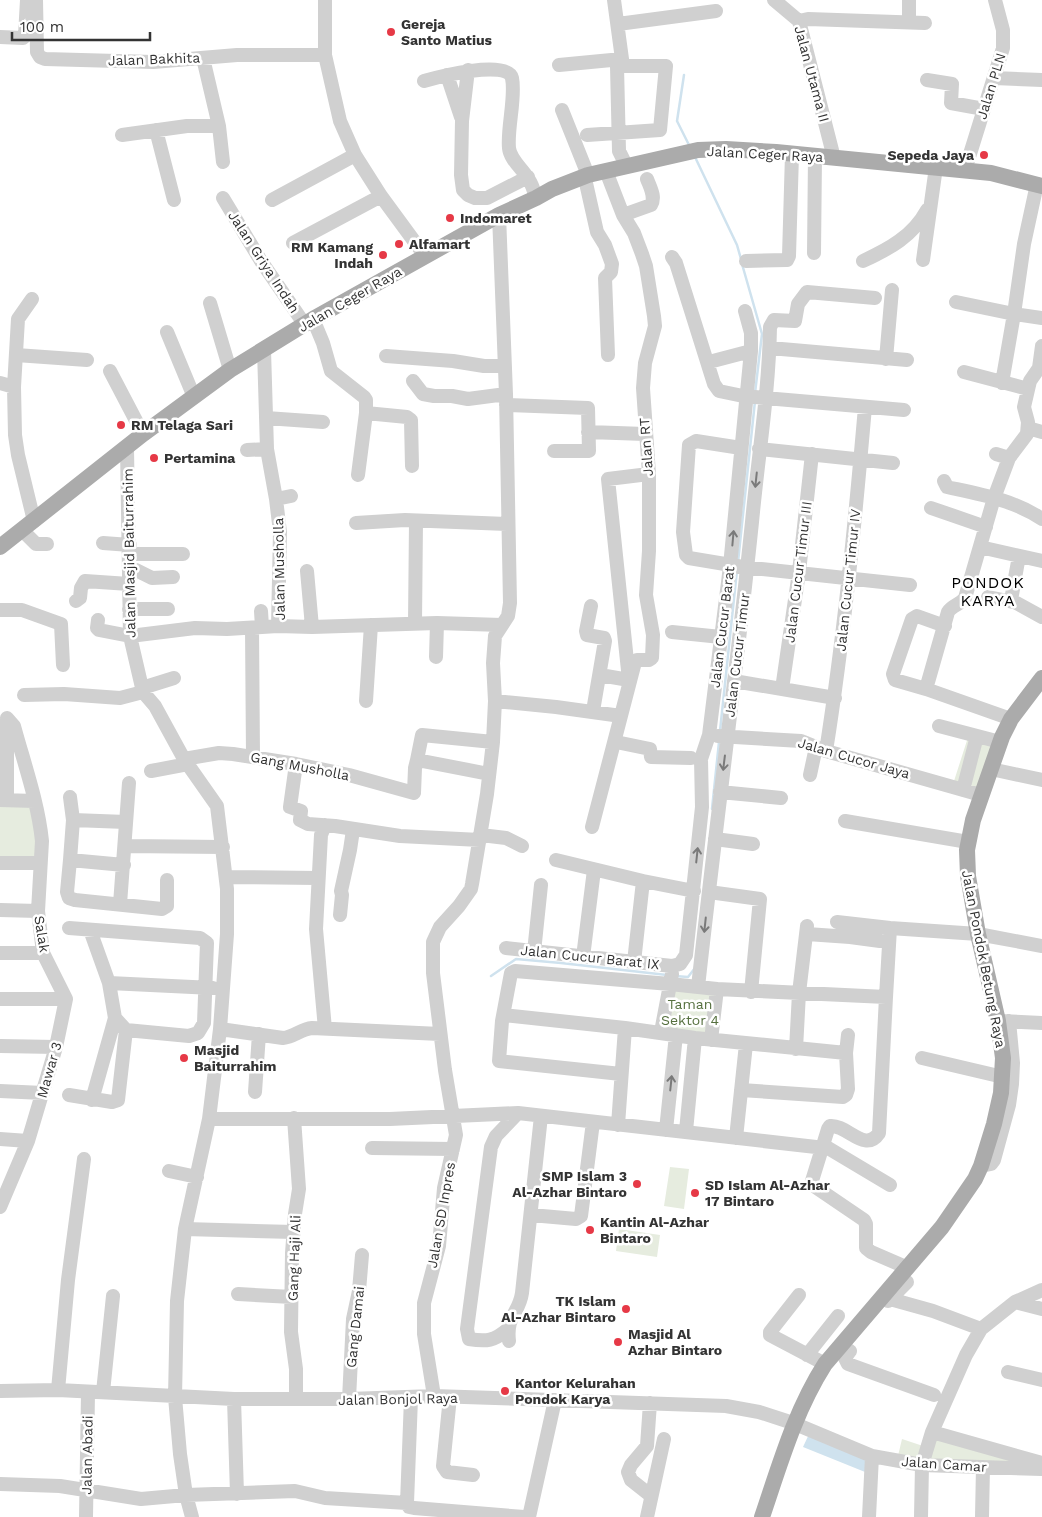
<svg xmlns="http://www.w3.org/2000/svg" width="1042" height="1517" viewBox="0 0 1042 1517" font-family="'Work Sans',sans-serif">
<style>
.green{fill:#e6ecdf}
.water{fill:#cfe2ee}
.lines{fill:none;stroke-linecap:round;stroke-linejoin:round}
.stream{stroke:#cfe2ee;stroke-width:2.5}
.minor{stroke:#d0d0d0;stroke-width:14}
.major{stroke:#ababab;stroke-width:16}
.oneway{stroke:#7a7a7a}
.poi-dot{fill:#e63946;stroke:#fff;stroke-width:2}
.labels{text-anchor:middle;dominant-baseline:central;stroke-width:5;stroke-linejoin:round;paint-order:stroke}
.poi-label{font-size:14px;font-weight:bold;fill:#333;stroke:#fff;text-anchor:start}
.street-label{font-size:14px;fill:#333;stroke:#fff}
.park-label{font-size:14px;fill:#56703f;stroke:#fff}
.quarter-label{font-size:16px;letter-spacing:1px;fill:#000;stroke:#fff}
</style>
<rect width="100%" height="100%" fill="#fff"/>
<path class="green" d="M971,728l27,7 -18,53 -26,-7z
M0,799l35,2 5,62h-40z
M670,983l46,6 -6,51 -47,-5z
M670,1167l19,2 -5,40 -20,-3z
M619,1229l41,6 -3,22 -41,-6z
M934,1434l108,30 -119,1z
M902,1439l24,8 -4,18 -25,-5z"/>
<path class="water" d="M810,1432l61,25 -1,17 -67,-27z"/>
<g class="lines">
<path class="stream" d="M684,75l-7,46 12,24
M695,157l42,88 4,14
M742,264l20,70 -7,59
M738,562l17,-161
M720,731l17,-161
M712,809l7,-67
M491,976l25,-17 45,4 106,12
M675,976l13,1 7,-9"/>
<path class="minor" d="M36,0l1,52 3,5 5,2 108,3 84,-7h88
M325,0v55l15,66 15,34 26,41 44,60
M774,0l25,21 35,137
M799,21l9,-2 117,4
M909,22v-22
M618,24l98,-13
M0,37l23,1 2,-2 2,-36
M203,58l16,68 4,36
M559,65l63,-6 -8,-59
M468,70l-6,51 -1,54 2,15 5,5 7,3h12l41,-21
M447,75l14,42
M994,78l48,2
M927,80l25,4 -1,19 33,6
M424,81c14,-4 83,-22 88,-3 4,19 -5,50 -3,70 1,12 15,22 20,32 4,6 5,12 7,18
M562,110l26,65
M156,130l18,70
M122,135l65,-9h32
M587,135l73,-5 6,-64h-49l2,85 7,14
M965,170l38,-122v-18l-8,-30
M583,178l3,5 11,49 8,13 7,19 -1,8 -6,6 3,77
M1037,184l-13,60 -10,70 28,4
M223,198l38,63 44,64
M272,200l83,-45
M623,215l28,-10c5,-8 -1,-18 -4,-26
M293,243l88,-47
M814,253l1,-97
M672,257l4,6 38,121 5,7 24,5 161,14
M923,260l13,-93
M746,261l41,-1 2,-4 3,-102
M863,261c26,-12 50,-25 64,-51
M32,299l-14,20 -4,68 1,48 3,20 16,66
M956,302l58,12 -12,69
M210,303l20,67
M313,319l10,24 8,28 33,26 2,3v13l41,4 4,3 1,46
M167,332l27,65
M770,348l137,12
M264,350l3,99 9,50 4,33 -2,94
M16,355l71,5
M386,356l67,5 31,5h20
M886,359l6,-69
M709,362l42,-11
M110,371l33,63
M964,372l64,17
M413,381l10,13 11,2h18l16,3 38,-5
M0,383l14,4
M506,405l82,3 1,43h-35
M266,418l57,4
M1028,428l14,4
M588,432l57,2
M127,448l3,188 13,56 12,14 29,53 33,47 10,83v45l-7,95 -11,90 -24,110 -8,72 -2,96 5,57 6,41 6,22
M741,448l-45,-7 -7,4 -6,87 3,23 3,3 54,9 167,18
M759,449l134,14
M247,450l20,-1
M996,454l13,4
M358,475l8,-62
M944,481l3,6c32,7 67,13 95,32
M276,499l15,-3
M931,508l55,19
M356,523l49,-3 102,4
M22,530l14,14h11
M103,543l27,2
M980,547l62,14
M129,554h54
M1019,556l-8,44 31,17
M129,570h7l16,8 21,-1
M307,571l5,56
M988,597l25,5
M76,601l4,-3 1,-10 4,-7 44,3
M591,606l-5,25 1,4 17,3 1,3 -12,70
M129,609h39
M0,610h22l39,14 2,41
M261,611l1,16
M98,620l-1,8 2,2 31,6 65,-8 32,1 51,-3 34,1 125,-4 65,2
M415,623l1,-102
M252,628l1,129
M672,632l49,5
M436,657l1,-34
M600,675l29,5 -21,-201 41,-5
M734,681l101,17
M142,688l32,-10
M782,689l17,-117 13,-118
M926,689l-31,-9 -2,-6 19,-55 5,-3 28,10
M24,695l40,-1 56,4 23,-6
M366,701l5,-76
M495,701l61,6 65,9
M7,718l7,8c10,37 24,76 28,115l-4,70 5,42 23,46
M7,719v81
M1011,719l-85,-30 22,-77c4,-7 12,-7 17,-14l29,-100 15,-40 18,-24 1,-12 -4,-15 6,-26 9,-13 3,-22
M939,726l61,16
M718,736l83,5 25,10 155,44
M616,742l34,7 1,8 40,1
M826,751c18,-114 29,-229 39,-344
M184,759l35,-6 14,1 63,10 53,11 65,18 1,-25 2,-8 72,14
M417,760l5,-25 71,7
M296,764l-6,43 11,4 -1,9 8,4 27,2 65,10 80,4
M991,769l51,11
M151,771l37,-7
M810,775l6,-28
M963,790l14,-54
M720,792l61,6
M70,797l3,23
M0,800l35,1
M845,821l123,21
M325,825l-4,10 -5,94 9,100
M592,827l43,-165 2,-2h12l3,-2 1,-23 -7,-40 3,-44v-77l-6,-86 2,-25 10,-37 -1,-10 -8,-50 -4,-12 -8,-21 -11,-18 -17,-44
M481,835l25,3 16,8
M715,839l38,5
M125,846l98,1
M70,860l3,-40 53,2
M556,860l87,21 51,10
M0,863h40
M124,865l-54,-5 -3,32 2,6 6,2 87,9 5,-3v-26
M226,877l91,1
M709,892l51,7 -9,93
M120,904l9,-121
M0,910l38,1
M340,915l2,-20 -1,-4 9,-41 3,-20
M837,922l53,6 88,6 64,12
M69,928l131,10 7,5 -3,80 -6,10 -9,3 -63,-6 -11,-12
M90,930l19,53 6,35 -23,82
M807,934l43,3 30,4
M506,948l166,18 8,-2 6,-9 16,-148 -1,-48 8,-24 21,-169 21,-215v-18l-6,-22
M534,952l7,-67
M0,953h43
M583,957l11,-87
M634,962l9,-81
M109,983l104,5
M698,987c17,-155 38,-310 54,-465 6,-65 17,-130 18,-195l4,-7 21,1 3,-17 9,-12 68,6
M886,997l-7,136c-14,21 -32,-9 -49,-7l-2,3 -17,55 53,36 2,4v24l5,4 37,16
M0,999h66
M504,1015l121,13 70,10 151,15
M1000,1021l42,2
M220,1029l63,9c11,-1 18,-9 29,-10l128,6
M661,1032l11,-58
M711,1040l6,-51
M0,1046l56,1
M796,1049l3,-56 8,-67
M922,1058l81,19
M621,1074l-122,-13 3,-40 9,-48 4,-2 155,13 47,5 169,8 4,-69
M741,1090l102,7 3,-2 2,-6 -2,-36 2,-18
M0,1091l43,2
M255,1092l4,-58
M69,1095l43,7 6,-2 8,-70
M294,1118l5,71 -4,25 -3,39 -1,79 5,37v30
M209,1119h181l128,-6 298,34
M618,1125l7,-97
M666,1130l10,-95
M686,1131l9,-93
M736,1138l10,-94
M0,1139l28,2
M823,1145l67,40
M372,1148l81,1
M981,1166l10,-2 3,-4 15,-55 3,-21 1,-21 -4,-42
M169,1171l28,6
M0,1207l28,-66 28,-94 10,-48
M531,1215l45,4 5,-3 12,-94
M185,1229l109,3
M238,1294l54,3
M799,1295l-29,37v3l55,29
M890,1299l43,12 48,18
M888,1301l19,-19
M1015,1302l27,7
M508,1329c-14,12 -21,13 -39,10l-2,-10 24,-182 5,-11 22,-23
M509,1341c-3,-26 10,-27 13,-48l19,-177
M840,1346l10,5 -5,7 3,6 86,31
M807,1355l31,-39
M1008,1372l34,8
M58,1390l10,-110 16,-121
M0,1391l58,-1 176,9h115l85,-3 292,10 33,6 34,11 79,33 50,9 120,4
M103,1392l10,-96
M434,1396l-10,-62v-31l15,-57 5,-58 12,-53 -11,-65 -12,-97v-31l7,-15 19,-21 12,-17 1,-5 15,-90 6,-52 2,-41 -2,-38 2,-27 13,-20 2,-13 -4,-209 -7,-179
M450,1397l-7,69 4,6 26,3
M234,1399l3,95
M349,1399l4,-80 6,-28 3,-36
M650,1403l-3,43 -16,19 -3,7 3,8 19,15
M932,1432l110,31
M0,1484l60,2 81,13 45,-4 109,-4 30,7 82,5 2,4 5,1 110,9
M407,1503l4,-105
M86,1517l2,-124
M529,1517l26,-117
M647,1517l17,-78
M869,1517l3,-61
M921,1517l1,-52 10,-33 34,-77 15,-26 34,-27 27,-12
M982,1517l1,-50"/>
<path class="major" d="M0,547l143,-113 87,-64 83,-51 186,-104 37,-17 16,-9 36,-14 110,-25 28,-1 50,3 215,21 51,13
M762,1517c18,-53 33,-106 63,-153l117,-137 33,-48 6,-13 13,-42 7,-31 2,-35 -5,-37 -20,-87 -10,-58 -1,-26 6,-30 29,-83 9,-18 31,-41"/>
</g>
<defs><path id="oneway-shaft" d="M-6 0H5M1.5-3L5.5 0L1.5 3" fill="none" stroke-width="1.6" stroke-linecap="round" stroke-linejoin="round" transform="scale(1.25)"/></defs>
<g class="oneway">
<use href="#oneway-shaft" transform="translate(756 480) rotate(96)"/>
<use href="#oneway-shaft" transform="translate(733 538) rotate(-85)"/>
<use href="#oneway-shaft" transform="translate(724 763) rotate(97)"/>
<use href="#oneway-shaft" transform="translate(697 855) rotate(-84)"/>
<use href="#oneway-shaft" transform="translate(705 925) rotate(96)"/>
<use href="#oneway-shaft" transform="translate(671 1083) rotate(-84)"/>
</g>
<g class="poi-dot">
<circle cx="391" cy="32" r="5"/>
<circle cx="984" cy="155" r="5"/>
<circle cx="450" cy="218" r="5"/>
<circle cx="399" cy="244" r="5"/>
<circle cx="383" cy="255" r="5"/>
<circle cx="121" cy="425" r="5"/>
<circle cx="154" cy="458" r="5"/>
<circle cx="184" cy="1058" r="5"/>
<circle cx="637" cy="1184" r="5"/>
<circle cx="695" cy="1193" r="5"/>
<circle cx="590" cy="1230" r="5"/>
<circle cx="626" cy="1309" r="5"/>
<circle cx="618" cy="1342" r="5"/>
<circle cx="505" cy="1391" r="5"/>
</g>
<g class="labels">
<g class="poi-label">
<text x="401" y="24">Gereja<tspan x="401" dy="16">Santo Matius</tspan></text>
<text x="974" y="155" text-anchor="end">Sepeda Jaya</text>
<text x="460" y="218">Indomaret</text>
<text x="409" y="244">Alfamart</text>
<text x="373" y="247" text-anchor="end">RM Kamang<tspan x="373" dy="16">Indah</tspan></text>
<text x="131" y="425">RM Telaga Sari</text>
<text x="164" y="458">Pertamina</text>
<text x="194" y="1050">Masjid<tspan x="194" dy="16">Baiturrahim</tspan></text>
<text x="627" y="1176" text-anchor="end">SMP Islam 3<tspan x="627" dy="16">Al-Azhar Bintaro</tspan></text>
<text x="705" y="1185">SD Islam Al-Azhar<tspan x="705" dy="16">17 Bintaro</tspan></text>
<text x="600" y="1222">Kantin Al-Azhar<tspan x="600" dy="16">Bintaro</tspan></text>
<text x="616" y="1301" text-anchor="end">TK Islam<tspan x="616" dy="16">Al-Azhar Bintaro</tspan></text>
<text x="628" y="1334">Masjid Al<tspan x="628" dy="16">Azhar Bintaro</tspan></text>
<text x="515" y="1383">Kantor Kelurahan<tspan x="515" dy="16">Pondok Karya</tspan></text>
</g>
<g class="street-label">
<text transform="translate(154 59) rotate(-2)">Jalan Bakhita</text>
<text transform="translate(812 74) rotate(75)">Jalan Utama II</text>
<text transform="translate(991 86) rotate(-73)">Jalan PLN</text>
<text transform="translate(765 154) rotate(3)">Jalan Ceger Raya</text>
<text transform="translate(264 262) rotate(57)">Jalan Griya Indah</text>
<text transform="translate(350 299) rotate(-30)">Jalan Ceger Raya</text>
<text transform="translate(646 447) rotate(-94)">Jalan RT</text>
<text transform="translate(129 553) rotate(-91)">Jalan Masjid Baiturrahim</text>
<text transform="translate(279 569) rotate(-91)">Jalan Musholla</text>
<text transform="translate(798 572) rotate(-83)">Jalan Cucur Timur III</text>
<text transform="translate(848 580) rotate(-84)">Jalan Cucur Timur IV</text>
<text transform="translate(722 627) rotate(-83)">Jalan Cucur Barat</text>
<text transform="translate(737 655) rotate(-83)">Jalan Cucur Timur</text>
<text transform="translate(854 758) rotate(16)">Jalan Cucor Jaya</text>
<text transform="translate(300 766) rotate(11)">Gang Musholla</text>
<text transform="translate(42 934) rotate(81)">Salak</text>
<text transform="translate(590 957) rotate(6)">Jalan Cucur Barat IX</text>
<text transform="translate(984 959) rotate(79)">Jalan Pondok Betung Raya</text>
<text transform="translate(49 1070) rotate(-74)">Mawar 3</text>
<text transform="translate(441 1215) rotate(-80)">Jalan SD Inpres</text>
<text transform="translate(294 1258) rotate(-88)">Gang Haji Ali</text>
<text transform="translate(355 1327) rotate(-84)">Gang Damai</text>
<text transform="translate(398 1399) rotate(-1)">Jalan Bonjol Raya</text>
<text transform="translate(87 1455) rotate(-89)">Jalan Abadi</text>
<text transform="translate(944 1464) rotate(4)">Jalan Camar</text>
</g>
<g class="park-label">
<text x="690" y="1004">Taman<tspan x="690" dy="16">Sektor 4</tspan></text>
</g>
<g class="quarter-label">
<text x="988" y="582">PONDOK<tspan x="988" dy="18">KARYA</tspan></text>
</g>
</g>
<path d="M12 32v8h138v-8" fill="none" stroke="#333333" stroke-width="2.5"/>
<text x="20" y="32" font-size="15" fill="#333333" stroke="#ffffff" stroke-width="4" paint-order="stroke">100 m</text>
</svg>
